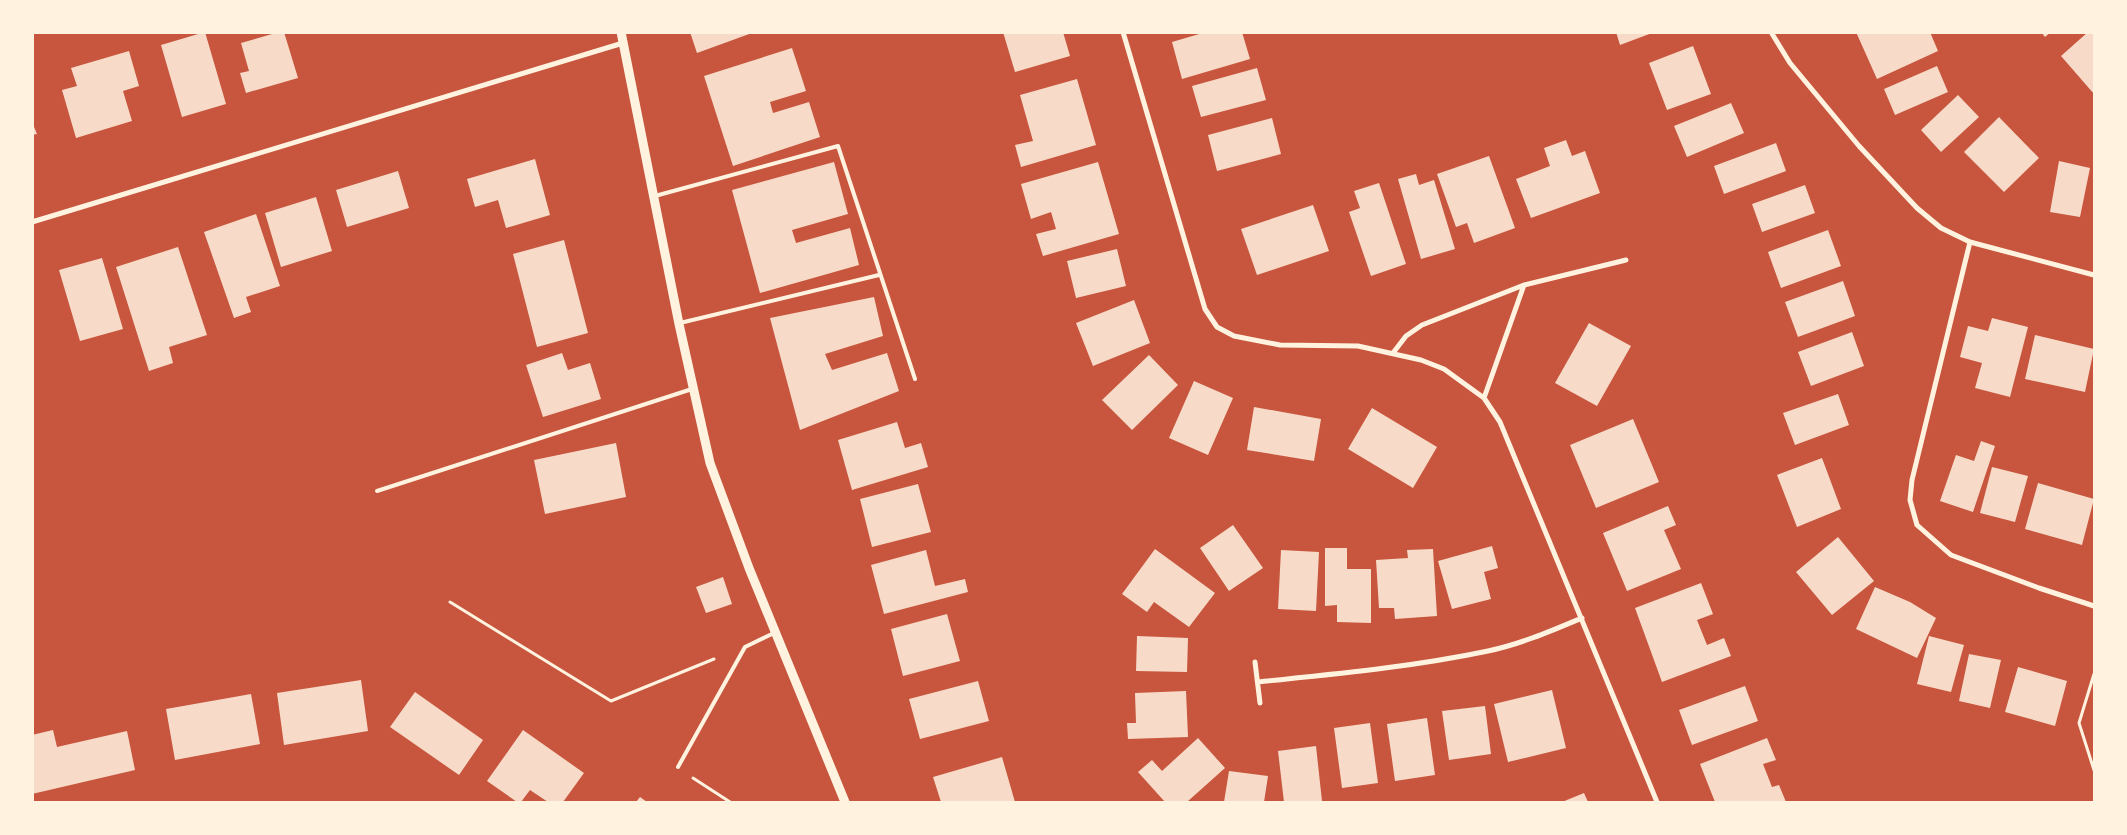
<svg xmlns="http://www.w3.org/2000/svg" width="2127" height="835" viewBox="0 0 2127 835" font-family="Roboto,sans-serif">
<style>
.building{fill:#f7dbc8}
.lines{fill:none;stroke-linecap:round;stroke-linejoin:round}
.path{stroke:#fff3e0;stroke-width:3}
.service{stroke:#fff3e0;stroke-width:4}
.minor{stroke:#fff3e0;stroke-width:5}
.tertiary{stroke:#fff3e0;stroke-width:9}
</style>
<rect width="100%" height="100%" fill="#c8553d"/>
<path class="building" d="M205,32l21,72 -44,13 -21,-72z
M279,32h5l14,46 -52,15 -6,-20 9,-2 -8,-28z
M690,32h62v1l-55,20z
M1003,32h60l7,24 -55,16z
M1206,32h36l8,27 -68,20 -10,-37z
M1616,32h36v1l-32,12z
M1856,32h74l8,19 -61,28z
M2041,32h10l-6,5z
M2088,32h6v62l-33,-38z
M1693,46l18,48 -44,16 -18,-47z
M792,48l14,43 -36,11 3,11 36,-11 11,35 -87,29 -29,-90z
M129,51l10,35 -16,5 9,30 -56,17 -14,-48 15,-4 -6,-18z
M1937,66l11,26 -53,23 -11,-26z
M1257,68l9,32 -65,17 -9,-31z
M1077,79l19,66 -75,22 -6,-22 18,-4 -13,-46z
M1958,95l21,22 -38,35 -20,-22z
M1731,103l13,30 -57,24 -13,-31z
M1999,117l40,41 -35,34 -40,-40z
M1272,118l9,36 -64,17 -9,-36z
M32,122l5,12 -5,1z
M1566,140l6,16 13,-5 15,42 -69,25 -15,-39 34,-13 -6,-18z
M1776,143l10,28 -62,23 -10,-28z
M1489,156l26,72 -41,15 -7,-20 -11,4 -19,-53z
M535,159l15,56 -44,13 -8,-28 -23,7 -8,-28z
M2059,161l31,7 -10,49 -30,-5z
M834,162l14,52 -56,16 4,13 54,-15 9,37 -99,28 -28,-103z
M1098,162l21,72 -76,22 -7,-22 20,-5 -5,-17 -20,7 -10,-35z
M398,171l11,37 -62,19 -11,-37z
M1416,174l3,11 15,-5 21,69 -34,10 -23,-80z
M1379,183l27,81 -35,12 -22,-64 11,-4 -6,-17z
M1805,185l10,28 -53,19 -10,-28z
M316,197l16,54 -51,16 -16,-54z
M1313,205l16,46 -72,24 -16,-46z
M256,214l24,72 -34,11 5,15 -17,6 -30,-86z
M1828,230l13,36 -60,22 -13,-36z
M564,240l24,93 -51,14 -24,-93z
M178,247l29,88 -38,12 4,16 -24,8 -33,-104z
M1117,249l9,37 -50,12 -9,-37z
M102,258l21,71 -43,12 -21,-71z
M1843,281l12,35 -57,21 -13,-35z
M874,297l9,39 -58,18 7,16 55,-17 12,38 -99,39 -30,-112z
M1134,300l16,43 -57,23 -17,-43z
M1992,318l36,9 -18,70 -35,-9 7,-25 -22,-6 8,-31 20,5z
M1589,323l42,23 -34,60 -42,-23z
M1852,332l12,34 -53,20 -13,-34z
M2035,335l59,14 -9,43 -60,-13z
M562,353l6,17 22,-7 11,36 -58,18 -17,-52z
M1149,355l29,30 -46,45 -30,-30z
M1194,381l39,17 -25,57 -39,-17z
M1838,394l11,31 -54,20 -12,-32z
M1254,407l67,12 -7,42 -67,-11z
M1372,408l65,39 -24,41 -65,-39z
M1633,419l26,63 -63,26 -26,-63z
M897,422l8,26 16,-5 7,24 -76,23 -14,-50z
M1981,441l14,5 -22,66 -33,-11 16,-46 18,6z
M616,443l10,54 -81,17 -11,-54z
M1822,458l19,51 -44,18 -20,-52z
M1992,467l36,9 -13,46 -35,-9z
M2038,483l56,16 -12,46 -57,-16z
M918,484l13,48 -59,15 -12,-48z
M1668,506l8,19 -12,5 17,39 -54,22 -24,-58z
M1233,525l30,43 -34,23 -29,-43z
M1838,537l36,44 -42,34 -36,-43z
M1492,546l6,22 -14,4 7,27 -39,10 -14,-48z
M1325,548h22v21h24v54l-34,-1v-17l-12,1z
M1155,549l60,44 -26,34 -35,-25 -7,10 -25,-18z
M1433,549l4,67 -42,3 -1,-11h-15l-3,-48 32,-2 -1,-8z
M926,550l9,36 30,-7 3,13 -84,22 -13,-49z
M1281,550l38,2 -3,59 -38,-2z
M723,577l9,27 -26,9 -10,-26z
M1701,583l12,31 -16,6 10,25 17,-7 7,18 -69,26 -27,-74z
M1875,587l35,15 26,16 -19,40 -61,-29z
M947,614l13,47 -57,15 -12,-47z
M1137,636l51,2 -1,34 -51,-1z
M1929,636l35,9 -13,47 -34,-8z
M1969,654l32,6 -11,48 -31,-7z
M2018,667l49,14 -12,45 -50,-14z
M361,680l7,51 -84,14 -7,-52z
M978,681l11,40 -69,18 -11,-40z
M1745,686l13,35 -66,24 -13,-35z
M1552,690l14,58 -58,14 -14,-58z
M1186,691l2,46 -60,2 -1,-16h9l-1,-30z
M415,692l68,48 -24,35 -69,-48z
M251,694l9,50 -85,16 -9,-51z
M1485,706l6,48 -42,6 -7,-49z
M1427,718l8,57 -40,6 -8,-57z
M1370,723l8,60 -36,5 -8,-60z
M53,730l4,17 70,-16 8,39 -103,24v-59z
M523,730l61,43 -21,29h-15l-18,-12 -9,12h-4l-30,-21z
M1198,738l27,30 -38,34h-22l-27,-30 14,-12 10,11z
M1767,738l9,22 -13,4 9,23 7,-2 7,17h-71l-15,-38z
M1316,746l6,55 -38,1 -6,-51z
M1002,757l13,45h-74l-8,-25z
M1229,771l39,5 -4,26h-40z
M1584,793l4,9h-26z
M640,797l7,5h-11z"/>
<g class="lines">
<path class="path" d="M450,602l161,99 103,-42
M2094,674l-15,49 15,47
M693,778l37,24"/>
<path class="service" d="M655,196l183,-50 77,233
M680,323l199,-48
M377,491l315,-102
M678,767l67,-120 29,-14"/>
<path class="minor" d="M1123,32l82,277 12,18 17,9 46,9 78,1 63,14 23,9 40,29 16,24 157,380
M1771,32l19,31 69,83 58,62 24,20 29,14 124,33
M32,222l591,-179
M1970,242l-58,238 -2,20 7,25 34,30 88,33 55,18
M1393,353l13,-17 16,-11 102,-40 102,-25
M1484,398l40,-113
M1255,662l5,41
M1258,682c77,-8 154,-15 230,-31 33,-7 63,-20 94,-33"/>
<path class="tertiary" d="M621,32l58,292 31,139 39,105 96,234"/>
</g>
<rect width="2127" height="835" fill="none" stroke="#fff3e0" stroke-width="68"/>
</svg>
